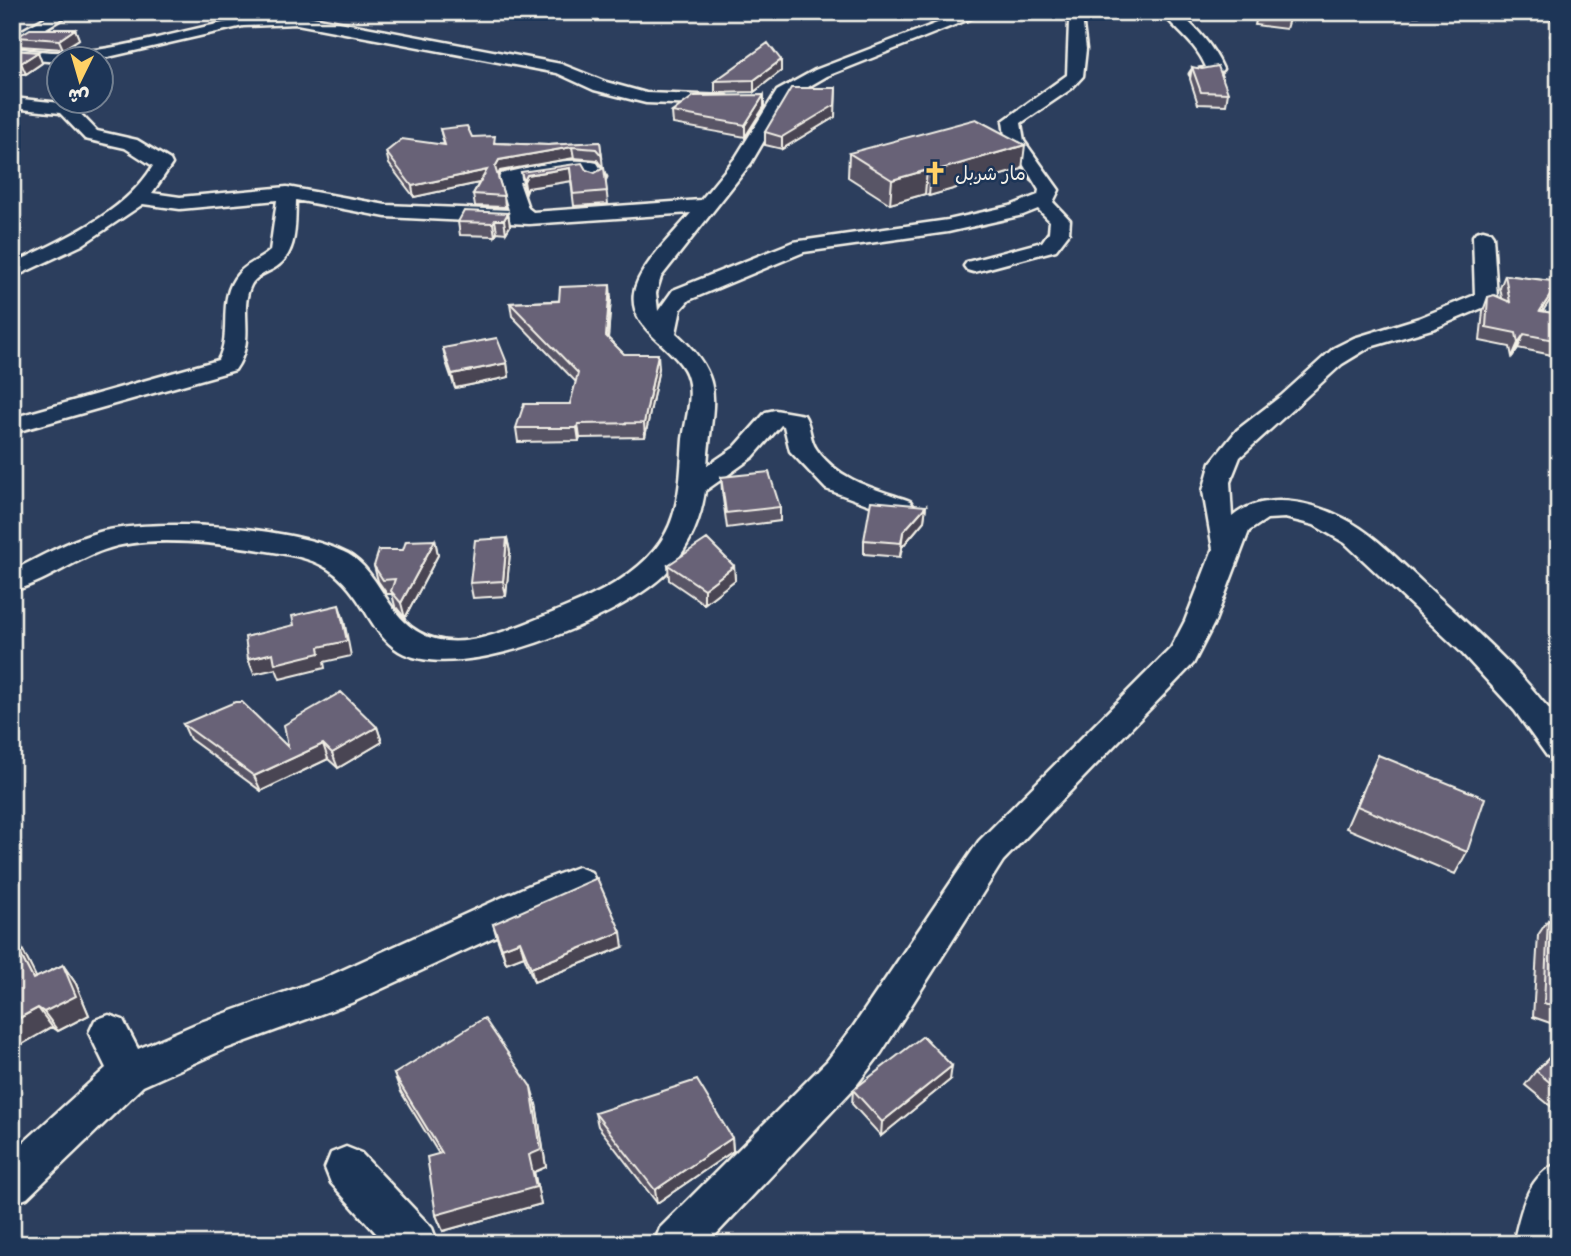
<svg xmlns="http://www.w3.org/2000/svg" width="1571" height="1256" viewBox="0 0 1571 1256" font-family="Sriracha,'Playpen Sans Arabic',sans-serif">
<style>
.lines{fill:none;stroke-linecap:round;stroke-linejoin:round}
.minor-casing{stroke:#f4f1e8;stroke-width:5}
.minor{fill:#1d3557;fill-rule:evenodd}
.wall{fill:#595466;stroke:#f4f1e8;stroke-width:2}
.shaded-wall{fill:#494553;stroke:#f4f1e8;stroke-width:2}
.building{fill:#686277;stroke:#f4f1e8;stroke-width:2}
.labels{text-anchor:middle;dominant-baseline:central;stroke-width:5;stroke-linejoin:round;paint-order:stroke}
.far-poi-label{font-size:19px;fill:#f4f1e8;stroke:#1d3557;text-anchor:start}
</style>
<rect width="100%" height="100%" fill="#2c3e5d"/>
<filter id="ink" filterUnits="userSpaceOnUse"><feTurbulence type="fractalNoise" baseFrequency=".0143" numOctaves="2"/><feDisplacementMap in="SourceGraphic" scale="14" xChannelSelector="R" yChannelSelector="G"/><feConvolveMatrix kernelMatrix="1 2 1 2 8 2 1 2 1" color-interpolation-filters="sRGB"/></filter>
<g filter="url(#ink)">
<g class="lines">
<g class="minor-casing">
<path id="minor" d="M55,12h18l-61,36v-12z
M966,12h21l-160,64 -38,22 -38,65 -90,114 -5,16 2,18 15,-21 120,-48 155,-22 62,-14 28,-11 1,-5 -22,-36 -11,-11 -3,-22 64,-46 2,-53 -12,-10h18l7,5 4,32 -3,27 -12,13 -50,34 3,18 35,49 -6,12 17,18 -1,13 -13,17 -82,22 -7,-2 -3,-4 3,-4 75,-20 7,-10 1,-11 -12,-12 -15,6 -75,17 -144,20 -115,48 -8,9 -5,24c53,48 35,69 31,133l28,-19 31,-35 9,-2 29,5c7,10 5,25 13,35 22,31 59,39 93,51l4,6 -4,6 -9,2 -9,-2 -66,-24 -36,-38 -6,-25 -3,-1 -28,32 -48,34c-5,33 -18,61 -41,84 -47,44 -204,111 -265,76 -15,-9 -25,-25 -34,-40 -29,-48 -50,-53 -104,-61 -44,-7 -115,-16 -157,0 -32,11 -60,33 -92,41v-20c30,-15 59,-32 91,-40 59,-13 190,-5 245,23 19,11 30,32 42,50 37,56 89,38 142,17 53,-21 123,-46 141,-105 8,-25 8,-51 10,-77 3,-22 13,-49 1,-70 -15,-26 -55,-41 -50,-76 4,-26 40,-59 57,-80l-162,11 -143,-7 -90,-17c-1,26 2,55 -23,69 -8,4 -18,8 -22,16 -13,26 6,54 -16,85l-223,63v-15l206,-58c15,-27 -2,-61 20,-86 8,-10 22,-14 32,-23l7,-51 -97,9 -37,-5 -61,41 -70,33v-14c50,-24 112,-50 141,-98l-28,-18 -40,-9 -25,-26 -48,-5v-10l59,6 26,27 40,9 33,20 2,4 -20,29 28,4 107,-10 99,18 123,5 -10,-32 2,-4c28,-7 67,-18 96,-11l9,14 -2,4h-14l-5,-8 -66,9 9,26 5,4 168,-12 35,-43 41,-66 38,-21z
M1161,12h16c20,16 36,34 46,57 -6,7 -22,11 -31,8l-2,-3 2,-3 14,-4c-10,-24 -29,-36 -45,-55z
M1236,12h74c-12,10 -62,10 -74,0z
M1536,12h23v8l-21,-5z
M297,14l264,50 45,18 40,11 81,3 8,5 -8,5 -81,-3 -52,-13 -37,-17 -260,-49 -54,2 -148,34h-35l-1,2 -47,-4v-10c25,3 50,6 75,3 71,-8 137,-36 210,-37z
M1483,230l7,2 3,4 4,62 -3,5 -59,25 -65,19 -28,17 -102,93 -10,25 2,35c31,-26 78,-16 111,1 30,15 54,41 78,63 42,39 86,76 121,120 5,6 14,14 17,21 3,10 0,27 0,37l-12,-3 -32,-45 -55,-60 -115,-108 -31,-18 -29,-7 -18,1 -18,12 -34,90 -22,43 -190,197 -122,192 -26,34 -148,157h-53l6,-16 167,-167 26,-34 126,-186 192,-193 14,-27 28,-72 -10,-58 8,-29 26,-32 44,-34 53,-48 20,-10 65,-20 56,-23 -2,-59 3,-4z
M578,867l13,5 5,10 -5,10 -240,111 -126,46 -82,37 -116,112 -15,6v-51l94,-85 -17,-35 6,-13 14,-5 14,5 15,29 60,-26 127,-45 207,-94z
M346,1147l15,6 71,75 6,16h-52l-55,-61 -6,-15 6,-15z
M1559,1163l-2,81h-44c8,-32 13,-68 46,-81z"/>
</g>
<use href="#minor" class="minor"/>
</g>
<path class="wall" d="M1258,12h33l-5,17 -31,-4z
M1368,12h53l-2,4h-49z
M1559,23v25l-9,-12 4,-11z
M75,29l4,10 -16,10 -43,-3 -3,-9z
M12,50l26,2 4,11 -16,11h-14z
M781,60v11l-27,21 -39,1v-12z
M1192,67l36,26 -2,12 -28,-1 -8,-25z
M764,95v12l-19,30 -72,-13 -1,-12z
M835,117l-53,32 -17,-4v-13z
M440,129l56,14 52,2 52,-3 3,26 -6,-8 -23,-2 -74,13 -2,6 6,19 1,11 -30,-1 -2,-12 6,-11 -65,14 -25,-33 -3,-12 58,-8z
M849,153l173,16 -93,27 -4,-2 -35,10 -42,-27z
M604,168l4,36 -34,2 -3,-25 -43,7 -2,5 -3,-9 -2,-12 65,-2 9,3z
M508,213l2,13 -4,7 -9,-1 -2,4 -35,-1 -2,-13z
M1505,275l54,7 -6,14 -11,15 17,3v38l-2,4 -39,-8 -6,9 -2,-10 -30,-6 3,-30 5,-14 14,1 -2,-10z
M611,298l-3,41 16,15 35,14 -14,69 -65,1 -1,3 -61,1 -2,-14 54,-24 6,-22 -64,-66 -2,-13z
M443,348l64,15 2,14 -54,11 -9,-26z
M721,477l59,30v14l-53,7 -5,-37z
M926,506l-2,15 -22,26 -2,10 -36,-3v-14z
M507,538l3,14 -4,44 -33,2 -3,-15z
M435,540l3,15 -33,63 -10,-12 -3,-12h-5l-9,-13 -4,-15 29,-16z
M668,565l66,1 1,14 -31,24 -35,-24z
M183,724l105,23 89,-20 5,15 -44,26 -10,-9 -67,32 -71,-52z
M1378,755l89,97 -12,22 -109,-46z
M1548,920l11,4v102l-26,-9 5,-82z
M493,924l130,23 -89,35 -10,-26 -18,7 -9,-25z
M18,941l18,37 27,-13 13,19 13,31 -31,16 -6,-4 -40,23z
M1559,1048v65l-34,-28 11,-14z
M394,1074l142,30 10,63 -12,5 7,32 -98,27 -7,-16 3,-61 -38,-62z
M950,1080l-69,56 -29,-32 1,-14z
M595,1113l137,25 1,13 -76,52 -59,-77z"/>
<path class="shaded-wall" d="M75,29l4,10 -16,10 -4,-9z
M38,52l4,11 -16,11 -5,-11z
M781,60v11l-27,21v-12z
M836,88l-1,29 -53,32v-12z
M764,95v12l-19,30v-12z
M1025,145l-3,24 -93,27 2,-24z
M572,147l2,11 -74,13 -4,8 -1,-12 4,-7z
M570,168l2,13 -44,7 -2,5 -2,-12 3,-6z
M487,170l1,11 -74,16 -2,-11z
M927,170l-2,24 -35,10 2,-24z
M508,213l2,13 -4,7 -2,-13z
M495,220l2,12 -2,4 -2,-13z
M1559,282l-6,14 -19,28 6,-13z
M610,285l1,13 -4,52 -1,-14z
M1524,334l-6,14 -6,9 6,-14z
M658,354l1,14 -14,69 -1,-14z
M507,363l2,14 -54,11 -3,-14z
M578,424l2,14 -1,3 -2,-13z
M926,506l-2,15 -22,26 -2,10 3,-25z
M507,538l3,14 -4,44 -3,-15z
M435,540l3,15 -33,63 -4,-15z
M734,566l1,14 -31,24v-15z
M339,605l5,15 7,36 -27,6 1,6 -45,11 -4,-10 -22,5 -6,-15 25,-6 46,-6z
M377,727l5,15 -44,26 -6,-15z
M323,744l5,15 -67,32 -7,-15z
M621,932l2,15 -89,35 -3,-14z
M12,933l6,8 29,58 -14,-20 -21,-41z
M520,941l4,15 -18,7 -4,-15z
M63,965l13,19 13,31 -31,16 -14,-19z
M38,1008l14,19 -40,23v-28z
M952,1066l-2,14 -69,56 1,-14z
M531,1087l5,17 10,63 -12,5 7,32 -98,27 -7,-16z
M732,1138l1,13 -76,52 -2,-13z"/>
<path class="building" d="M1258,12h33l-2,6 -32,-4z
M1559,23v8l-5,-6z
M30,29h45l-16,11 -42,-3z
M768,43l13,17 -27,20 -39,1z
M12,50l26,2 -17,11 -9,-1z
M1218,66l10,27 -27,-1 -9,-25 10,2z
M791,88h45l-1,17 -53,32 -17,-5z
M764,95l-19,30 -73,-13 22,-16z
M976,119l49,26 -94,27 -4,-2 -35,10 -43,-27z
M467,126l5,11 23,-1 -1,7 54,2 52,-3 2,14 -6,-7 -24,-2 -73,13 -4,7 9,29 -31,-2 14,-24 -75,16 -26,-34 16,-13 43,6 -5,-16z
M582,163l4,7 9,3 9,-5 3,23 -34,3 -3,-26 -43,7 -3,6 -3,-9z
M464,211l44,2 -4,7h-9l-2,3 -35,-1z
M1505,275l54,7 -19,29 19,3v27l-35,-7 -6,9 -2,-10 -30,-6 2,-30 6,-2 16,7z
M610,285l-4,51 18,18h34l-14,69 -66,1 -1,4h-61l8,-24h46l8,-31 -68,-70 49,-2 1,-14z
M497,338l10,25 -55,11 -9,-26z
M769,472l11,35 -54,6 -5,-36z
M871,501l55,5 -23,26 -2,11 -37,-3z
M507,538l-4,43 -33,2 5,-43z
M707,539l27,27 -30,23 -36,-24z
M435,540l-34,63 -10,-12 4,-12 -12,1 -9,-14 5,-16h24l3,-9z
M339,605l8,36 -28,6 1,6 -45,11 -2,-11 -25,6 -3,-22 49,-12 -2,-9z
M341,692l36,35 -45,26 -9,-9 -69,32 -71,-52 52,-22h7l46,45 -4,-22z
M1378,755l107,43 -18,54 -110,-46z
M597,878l24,54 -90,36 -11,-27 -18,7 -9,-24z
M1548,920l11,4v84l-15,-5z
M12,938l21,41 30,-14 13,31 -32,16 -6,-4 -26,14z
M484,1018l47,69 10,63 -12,5 7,32 -100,28 -9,-58 15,-4 -48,-79z
M923,1036l29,30 -70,56 -29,-32z
M1559,1048v42l-23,-19z
M697,1080l35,58 -77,52 -60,-77z"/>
</g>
<defs>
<g id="church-bare" transform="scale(1.89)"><path d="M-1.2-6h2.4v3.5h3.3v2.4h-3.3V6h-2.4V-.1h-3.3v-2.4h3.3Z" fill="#ffd166" stroke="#1d3557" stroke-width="2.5" paint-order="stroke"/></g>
</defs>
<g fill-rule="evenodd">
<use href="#church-bare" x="935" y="173"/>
</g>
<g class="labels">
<g class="far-poi-label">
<text x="955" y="173">مار شربل</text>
</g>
</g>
<rect width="1571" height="1256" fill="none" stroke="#1d3557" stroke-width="42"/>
<rect x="21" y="21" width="1529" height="1214" fill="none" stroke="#f4f1e8" stroke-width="2.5" filter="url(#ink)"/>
<g transform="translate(80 80) rotate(185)"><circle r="33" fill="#1d3557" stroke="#738091" stroke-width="2"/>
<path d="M0-5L12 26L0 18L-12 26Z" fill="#ffd166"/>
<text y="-10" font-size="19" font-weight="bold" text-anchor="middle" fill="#f4f1e8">ش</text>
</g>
</svg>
